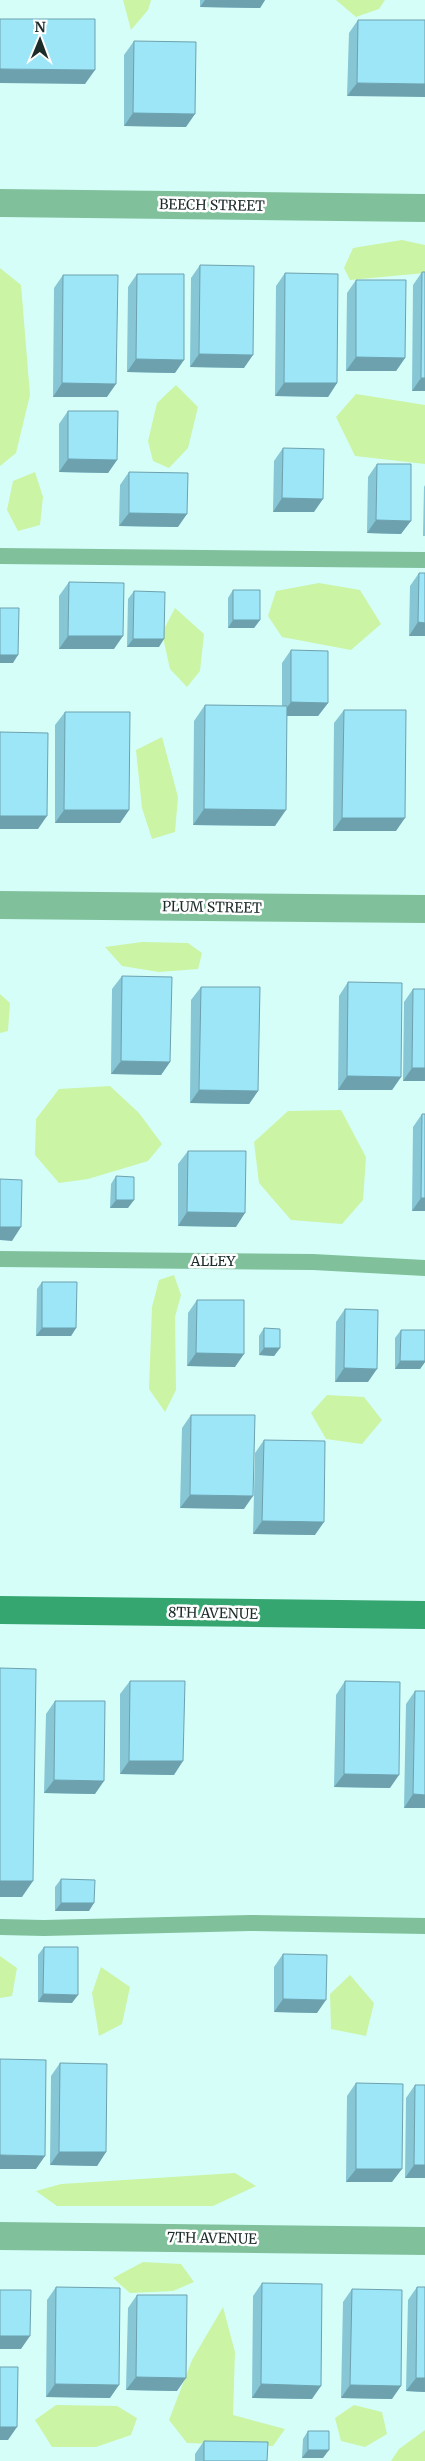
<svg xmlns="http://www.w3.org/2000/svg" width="425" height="2461" viewBox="0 0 425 2461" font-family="Merriweather,serif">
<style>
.green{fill:#cbf4a5}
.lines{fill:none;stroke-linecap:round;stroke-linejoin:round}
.lane{stroke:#80c19c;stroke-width:16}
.street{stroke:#80c19c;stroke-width:28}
.secondary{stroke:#36a671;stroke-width:28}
.wall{fill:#86c6d5}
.shaded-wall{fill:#6da1ae}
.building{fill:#9ce6f8;stroke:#6da1ae}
.labels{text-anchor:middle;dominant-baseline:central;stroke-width:5;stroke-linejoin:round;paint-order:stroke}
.street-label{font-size:14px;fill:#1c2c2a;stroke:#fff}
</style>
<rect width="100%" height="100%" fill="#d5fef9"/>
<path class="green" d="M123,0h28l-3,10 -17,20z
M336,0h49l-6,9 -23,8z
M402,240l23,5v28l-75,7 -6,-12 9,-20z
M0,268l21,17 9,110 -14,58 -16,13z
M176,385l22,22 -10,41 -19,20 -16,-7 -5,-20 9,-38z
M356,394l69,11v59l-70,-8 -19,-39z
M35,472l8,25 -3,28 -22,6 -11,-21 6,-29z
M319,583l41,7 21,34 -30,26 -69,-13 -14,-21 8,-25z
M175,608l29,26 -4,37 -13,16 -17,-18 -8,-36z
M162,737l16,60 -3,35 -23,7 -10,-31 -6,-58z
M142,942l46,1 14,10 -4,16 -39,3 -37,-6 -17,-19z
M0,994l10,9 -2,28 -8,2z
M110,1086l29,27 23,31 -14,17 -60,18 -29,4 -24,-28 1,-36 23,-30z
M341,1110l25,47 -3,43 -21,24 -51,-4 -32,-37 -5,-41 34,-31z
M174,1275l7,20 -6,22 1,73 -11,22 -16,-23 3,-82 7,-27z
M327,1395l37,2 18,23 -20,24 -36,-5 -15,-26z
M0,1956l17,12 -5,28 -12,2z
M101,1967l29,20 -8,37 -23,12 -7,-43z
M350,1975l24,28 -8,33 -35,-7 -1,-35z
M235,2173l21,13 -43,20h-156l-21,-15 25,-7z
M143,2262l38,2 13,18 -21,9 -43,2 -17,-15z
M223,2307l12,45 -2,63 52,14 -12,17 -86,-3 -18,-23 23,-60z
M56,2405l61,1 20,12 -6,17 -35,12h-44l-17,-27z
M354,2405l28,7 5,22 -22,13 -24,-6 -6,-23z
M425,2430v31h-34l8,-12z"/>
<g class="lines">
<path class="lane" d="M0,556l425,4
M0,1259l313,3 112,6
M0,1927l44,1 206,-5 175,3"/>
<path class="street" d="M0,203l425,5
M0,905l425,4
M0,2236l425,5"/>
<path class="secondary" d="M0,1610l425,5"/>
</g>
<path class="wall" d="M200,0h65l-5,8 -60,-1z
M358,20h67l-78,76 2,-63z
M134,41l52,86 -62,-1v-71z
M200,265l44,103 -54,-1 1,-89z
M422,272l3,119h-13l1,-106z
M285,273l52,110 -9,14 -53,-1 1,-110z
M137,274l38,99 -48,-1 1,-85z
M63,275l44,122h-54l1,-109z
M356,280l49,78 -9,13h-50l1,-78z
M68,411l49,49 -9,13 -49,-1v-48z
M283,448l31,64h-41l1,-51z
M377,464l24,70 -34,-1 1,-56z
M129,472l49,55 -59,-1 1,-41z
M425,485v51h-2l1,-49z
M419,573h6v63h-16l1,-50z
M69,582l45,67h-55v-53z
M233,590l27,30 -6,8h-26v-30z
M134,591l25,56h-32l1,-48z
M291,650l37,53 -10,13h-31l-12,110 -82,-1 1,-104 11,-16 77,1v-43z
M344,710l52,121h-63l1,-108z
M65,712l64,98 -9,13h-65v-98z
M122,976l48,86 -9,13 -50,-1 1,-85z
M348,982l53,95 -9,13h-54l1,-94z
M201,987l57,104 -9,13 -59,-1 1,-103z
M413,989h12v92h-22l1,-79z
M422,1114h3v97h-13l1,-84z
M188,1151l48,76 -58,-1v-62z
M116,1176l12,32h-18l1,-24z
M42,1282l34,46 -5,8h-35l1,-47z
M197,1300l38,67 -48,-1 1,-53z
M345,1309l23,73h-33l1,-60z
M264,1328l16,20 -6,8 -15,-1v-19z
M401,1330h24v32l-5,7h-25v-31z
M191,1415l53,94 -64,-1 2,-80z
M264,1440l51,95 -62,-1 2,-81z
M130,1681l44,94 -54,-1v-80z
M345,1681l45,107 -56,-1 2,-92z
M415,1691h10v117h-21l2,-104z
M55,1701l40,93 -51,-1 2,-79z
M61,1879l28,32h-34v-24z
M44,1947l28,56 -34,-1v-47z
M283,1954l34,59 -43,-1v-45z
M60,2063l46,89 -9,14 -47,-1 1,-89z
M356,2083l36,99h-46l1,-86z
M415,2085l10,93h-20l1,-80z
M262,2283l50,116 -60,-1 1,-102z
M56,2287l54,111 -64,-1 1,-97z
M417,2287h8v105l-19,-1 2,-91z
M352,2289l40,110 -51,-1 2,-96z
M137,2295l40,96 -51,-1 2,-82z
M308,2431l15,27h-21l1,-19z
M204,2441l63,20h-72v-7z"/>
<path class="shaded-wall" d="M205,0h60l-5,8 -60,-1z
M0,69l95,1 -10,14 -85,-1z
M357,83l68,1v13l-78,-1z
M133,113l62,1 -9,13 -62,-1z
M199,354l54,1 -9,13 -54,-1z
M356,357l49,1 -9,13h-50z
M136,359l48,1 -9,13 -48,-1z
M421,378h4v13h-13z
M62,383l54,1 -9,13h-54z
M284,383h53l-9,14 -53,-1z
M68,459l49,1 -9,13 -49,-1z
M282,498l41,1 -9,13h-41z
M129,513l58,1 -9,13 -59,-1z
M376,520l35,1 -10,13 -34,-1z
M233,620h27l-6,8h-26z
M418,622l7,1v13h-16z
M68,636h55l-9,13h-55z
M133,639h31l-5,8h-32z
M0,655h18l-5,8h-13z
M291,702l37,1 -10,13h-37z
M204,809l82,1 -11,16 -82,-1z
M64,810h65l-9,13h-65z
M0,816h47l-9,13h-38z
M342,818h63l-9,13h-63z
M121,1061l49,1 -9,13 -50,-1z
M412,1068h13v13h-22z
M347,1076l54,1 -9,13h-54z
M199,1090l59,1 -9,13 -59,-1z
M421,1198h4v13h-13z
M116,1200h18l-6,8h-18z
M187,1212l58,1 -9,14 -58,-1z
M0,1227h21l-9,14 -12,-1z
M42,1328h34l-5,8h-35z
M264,1348h16l-6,8 -15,-1z
M196,1353l48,1 -9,13 -48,-1z
M400,1361h25v1l-5,7h-25z
M344,1368l33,1 -9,13h-33z
M190,1495l63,1 -9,13 -64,-1z
M262,1521l62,1 -9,13 -62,-1z
M129,1761h54l-9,14 -54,-1z
M344,1774l55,1 -9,13 -56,-1z
M54,1780l50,1 -9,13 -51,-1z
M413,1794l12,1v13h-21z
M0,1881h33l-11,16h-22z
M61,1903h33l-5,8h-34z
M43,1994l35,1 -6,8 -34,-1z
M283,1999l43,1 -9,13 -43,-1z
M59,2152h47l-9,14 -47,-1z
M0,2155l45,1 -9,13h-36z
M414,2165h11v13h-20z
M356,2169h46l-10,13h-46z
M0,2336h30l-9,13h-21z
M136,2377l50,1 -9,13 -51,-1z
M416,2378h9v14l-19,-1z
M55,2384l64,1 -9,13 -64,-1z
M261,2384l60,2 -9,13 -60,-1z
M350,2385l51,1 -9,13 -51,-1z
M0,2427h17l-9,13h-8z
M308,2450h21l-6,8h-21z"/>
<path class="building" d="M0,19h95v51l-95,-1z
M358,20h67v64l-68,-1z
M134,41l62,1 -1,72 -62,-1z
M200,265l54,1 -1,89 -54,-1z
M422,272h3v106h-4z
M285,273l53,1 -1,109h-53z
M137,274h47v86l-48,-1z
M63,275h55l-2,109 -54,-1z
M356,280h50l-1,78 -49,-1z
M68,411h50l-1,49 -49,-1z
M283,448l41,1 -1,50 -41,-1z
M377,464h34v57l-35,-1z
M129,472l59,1 -1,41 -58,-1z
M419,573h6v50l-7,-1z
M69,582l55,1 -1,53h-55z
M233,590h27v30h-27z
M134,591l31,1 -1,47h-31z
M0,608h19l-1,47h-18z
M291,650l37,1v52l-37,-1z
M205,705l82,1 -1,104 -82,-1z
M344,710h62l-1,108h-63z
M65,712h65l-1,98h-65z
M0,732l48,1 -1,83h-47z
M122,976l50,1 -2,85 -49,-1z
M348,982l54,1 -1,94 -54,-1z
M201,987h59l-2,104 -59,-1z
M413,989h12v79h-13z
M422,1114h3v84h-4z
M188,1151h58l-1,62 -58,-1z
M116,1176l18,1v23h-18z
M0,1179l22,1 -1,47h-21z
M42,1282h35l-1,46h-34z
M197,1300h47v54l-48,-1z
M345,1309l33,1 -1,59 -33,-1z
M264,1328l16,1v19h-16z
M401,1330h24v31h-25z
M191,1415h64l-2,81 -63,-1z
M264,1440l61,1 -1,81 -62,-1z
M0,1668l36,1 -3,212h-33z
M130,1681h55l-2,80h-54z
M345,1681l55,1 -1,93 -55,-1z
M415,1691h10v104l-12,-1z
M55,1701h50l-1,80 -50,-1z
M61,1879l34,1 -1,23h-33z
M44,1947h34v48l-35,-1z
M283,1954l44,1 -1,45 -43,-1z
M0,2059l46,1 -1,96 -45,-1z
M60,2063l47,1 -1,88h-47z
M356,2083l47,1 -1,85h-46z
M415,2085h10v80h-11z
M262,2283l60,1 -1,102 -60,-2z
M56,2287l64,1 -1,97 -64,-1z
M417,2287h8v91h-9z
M352,2289l50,1 -1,96 -51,-1z
M0,2290h31l-1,46h-30z
M137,2295h50l-1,83 -50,-1z
M0,2367h18l-1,60h-17z
M308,2431h21v19h-21z
M204,2441l64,1 -1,19h-63z"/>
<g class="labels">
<g class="street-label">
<text transform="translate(212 205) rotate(1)">BEECH STREET</text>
<text transform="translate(212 907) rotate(1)">PLUM STREET</text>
<text x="213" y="1261">ALLEY</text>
<text transform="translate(213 1613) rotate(1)">8TH AVENUE</text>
<text transform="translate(212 2238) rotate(1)">7TH AVENUE</text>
</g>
</g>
<g transform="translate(40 40) rotate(1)" stroke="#ffffff" stroke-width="4" paint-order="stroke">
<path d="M0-4L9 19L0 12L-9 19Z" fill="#1c2c2a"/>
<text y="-8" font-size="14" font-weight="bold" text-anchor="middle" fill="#1c2c2a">N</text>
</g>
</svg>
